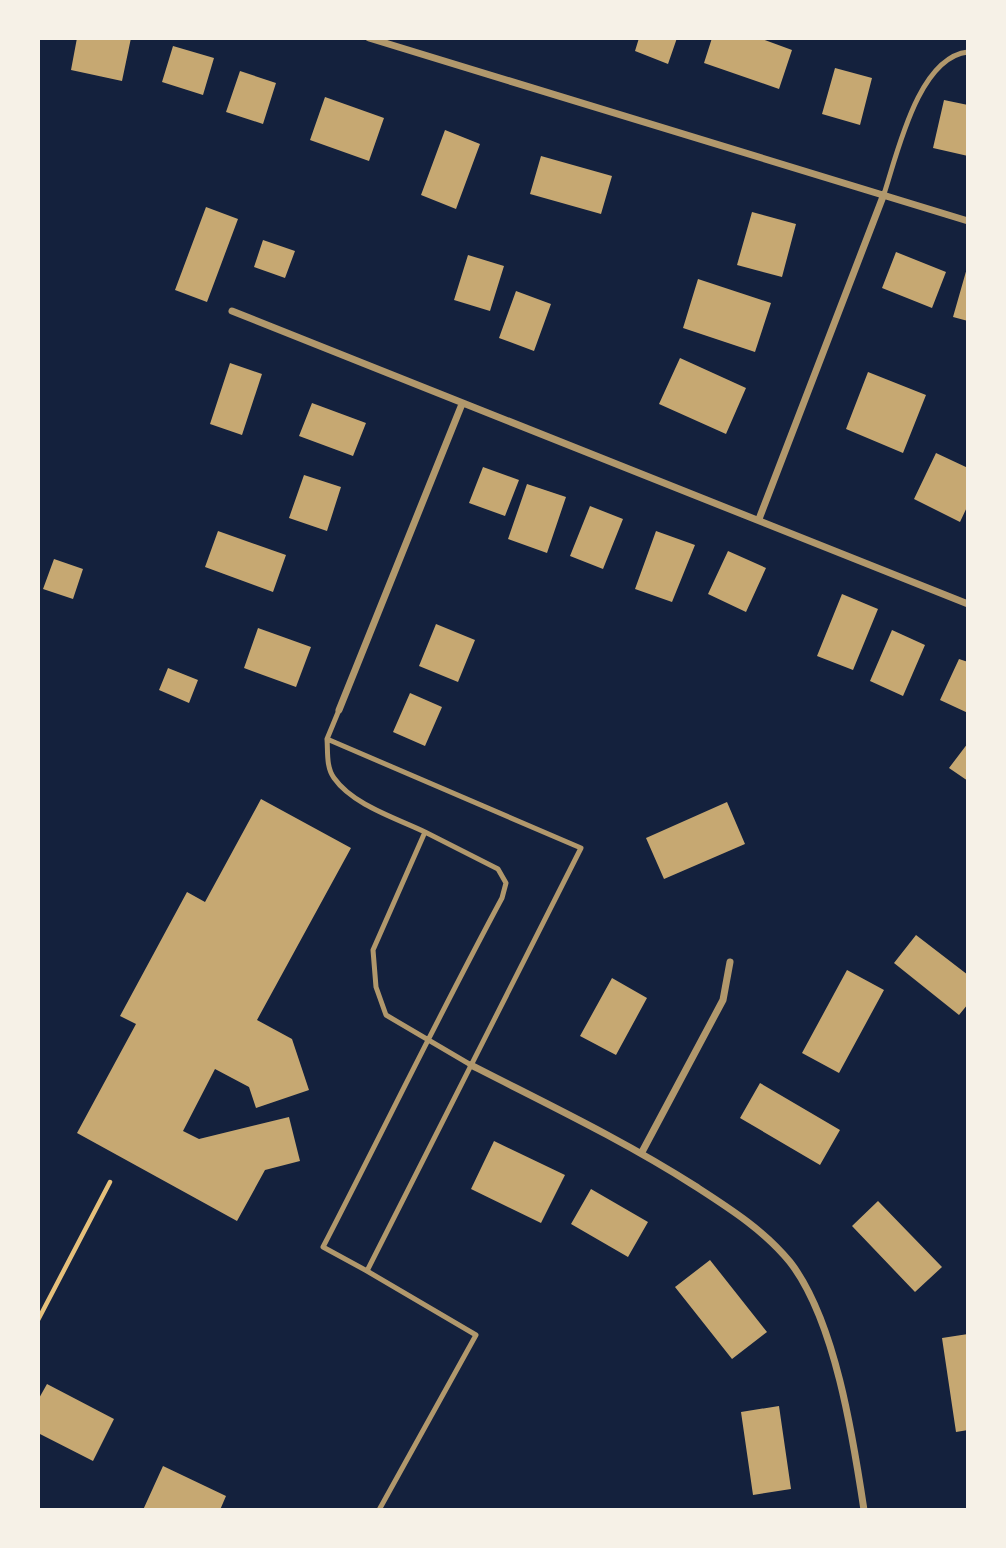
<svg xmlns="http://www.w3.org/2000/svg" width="1006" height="1548" viewBox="0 0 1006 1548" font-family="Spectral,serif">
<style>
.building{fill:#c6a872}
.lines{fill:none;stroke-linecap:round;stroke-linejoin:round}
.path{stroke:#e5c07b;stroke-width:4.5}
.service{stroke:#b1986c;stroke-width:5}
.minor{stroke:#b1986c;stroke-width:7}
</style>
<rect width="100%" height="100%" fill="#14213d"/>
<path class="building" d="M77,38h54l-9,43 -51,-11z
M639,38h38l-9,26 -33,-13z
M712,38h47l33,12 -13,39 -75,-26z
M173,46l41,12 -11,37 -41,-13z
M835,68l37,10 -12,47 -38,-11z
M240,71l36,12 -13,41 -37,-12z
M325,97l59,21 -15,43 -59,-21z
M944,100l24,5v51l-35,-8z
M445,130l35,14 -24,65 -35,-14z
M541,156l71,20 -11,38 -71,-20z
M206,207l32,12 -31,83 -32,-12z
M752,212l44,12 -14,53 -45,-12z
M263,240l32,11 -10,27 -31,-11z
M896,252l50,20 -14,36 -50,-20z
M468,255l36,11 -14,45 -36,-11z
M967,268h1v53l-15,-4z
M698,279l73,24 -16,49 -72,-24z
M516,291l35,13 -17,47 -35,-13z
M680,358l66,30 -20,46 -67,-30z
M230,363l32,11 -20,61 -32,-11z
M868,372l58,23 -23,58 -57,-24z
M312,403l54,20 -13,33 -54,-20z
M936,453l32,15v37l-8,17 -46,-23z
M483,467l36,13 -14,36 -36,-13z
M304,475l37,12 -14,44 -38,-13z
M527,484l39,13 -19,56 -39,-14z
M590,506l33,13 -20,50 -33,-13z
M218,531l68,24 -13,37 -68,-25z
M656,531l39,14 -23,57 -37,-13z
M728,551l38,17 -20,44 -38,-18z
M54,559l29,10 -10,30 -30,-10z
M842,594l36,15 -25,61 -36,-14z
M436,624l39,16 -17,42 -39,-16z
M258,628l53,19 -15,40 -52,-19z
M892,630l33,15 -22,51 -33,-15z
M959,659l9,3v51l-28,-13z
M168,668l30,12 -9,23 -30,-13z
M410,693l32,14 -17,39 -32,-14z
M968,743v38l-19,-13z
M261,799l90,49 -94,172 35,19 17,51 -53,18 -7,-21 -34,-18 -32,62 16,8 90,-22 11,44 -35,9 -28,51 -160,-88 59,-109 -16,-8 67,-124 18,10z
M727,802l18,42 -81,35 -18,-41z
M916,935l52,40v29l-9,11 -65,-52z
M847,970l37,20 -45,83 -37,-20z
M612,978l35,20 -31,57 -36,-19z
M760,1083l80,47 -20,35 -80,-47z
M494,1141l71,34 -24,48 -70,-34z
M591,1189l57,33 -20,35 -57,-33z
M878,1201l64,66 -27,25 -63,-66z
M710,1260l57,72 -35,27 -57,-72z
M968,1334v96l-12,2 -14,-94z
M47,1384l67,35 -21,42 -55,-28v-33z
M779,1406l12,83 -38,6 -12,-83z
M163,1466l63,30 -6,14h-77z"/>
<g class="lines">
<path class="path" d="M38,1320l72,-138"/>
<path class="service" d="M884,194c13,-39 34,-137 84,-142
M339,710l-12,29 254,109 -214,423 109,64 -97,175
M327,739c1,13 -1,28 7,39 19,27 62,40 91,54
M367,1271l-44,-24c60,-116 117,-234 179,-349l4,-15 -8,-14 -73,-37 -52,118 3,37 10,28 85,50"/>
<path class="minor" d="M369,38l599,183
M232,311l736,293
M759,519l125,-325
M339,710l123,-306
M471,1065c76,39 152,75 224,121 34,22 69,44 95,76 45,58 63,175 74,248
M642,1152l81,-152 7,-38"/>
</g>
<rect width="1006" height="1548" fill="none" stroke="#f6f1e7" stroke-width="80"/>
</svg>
